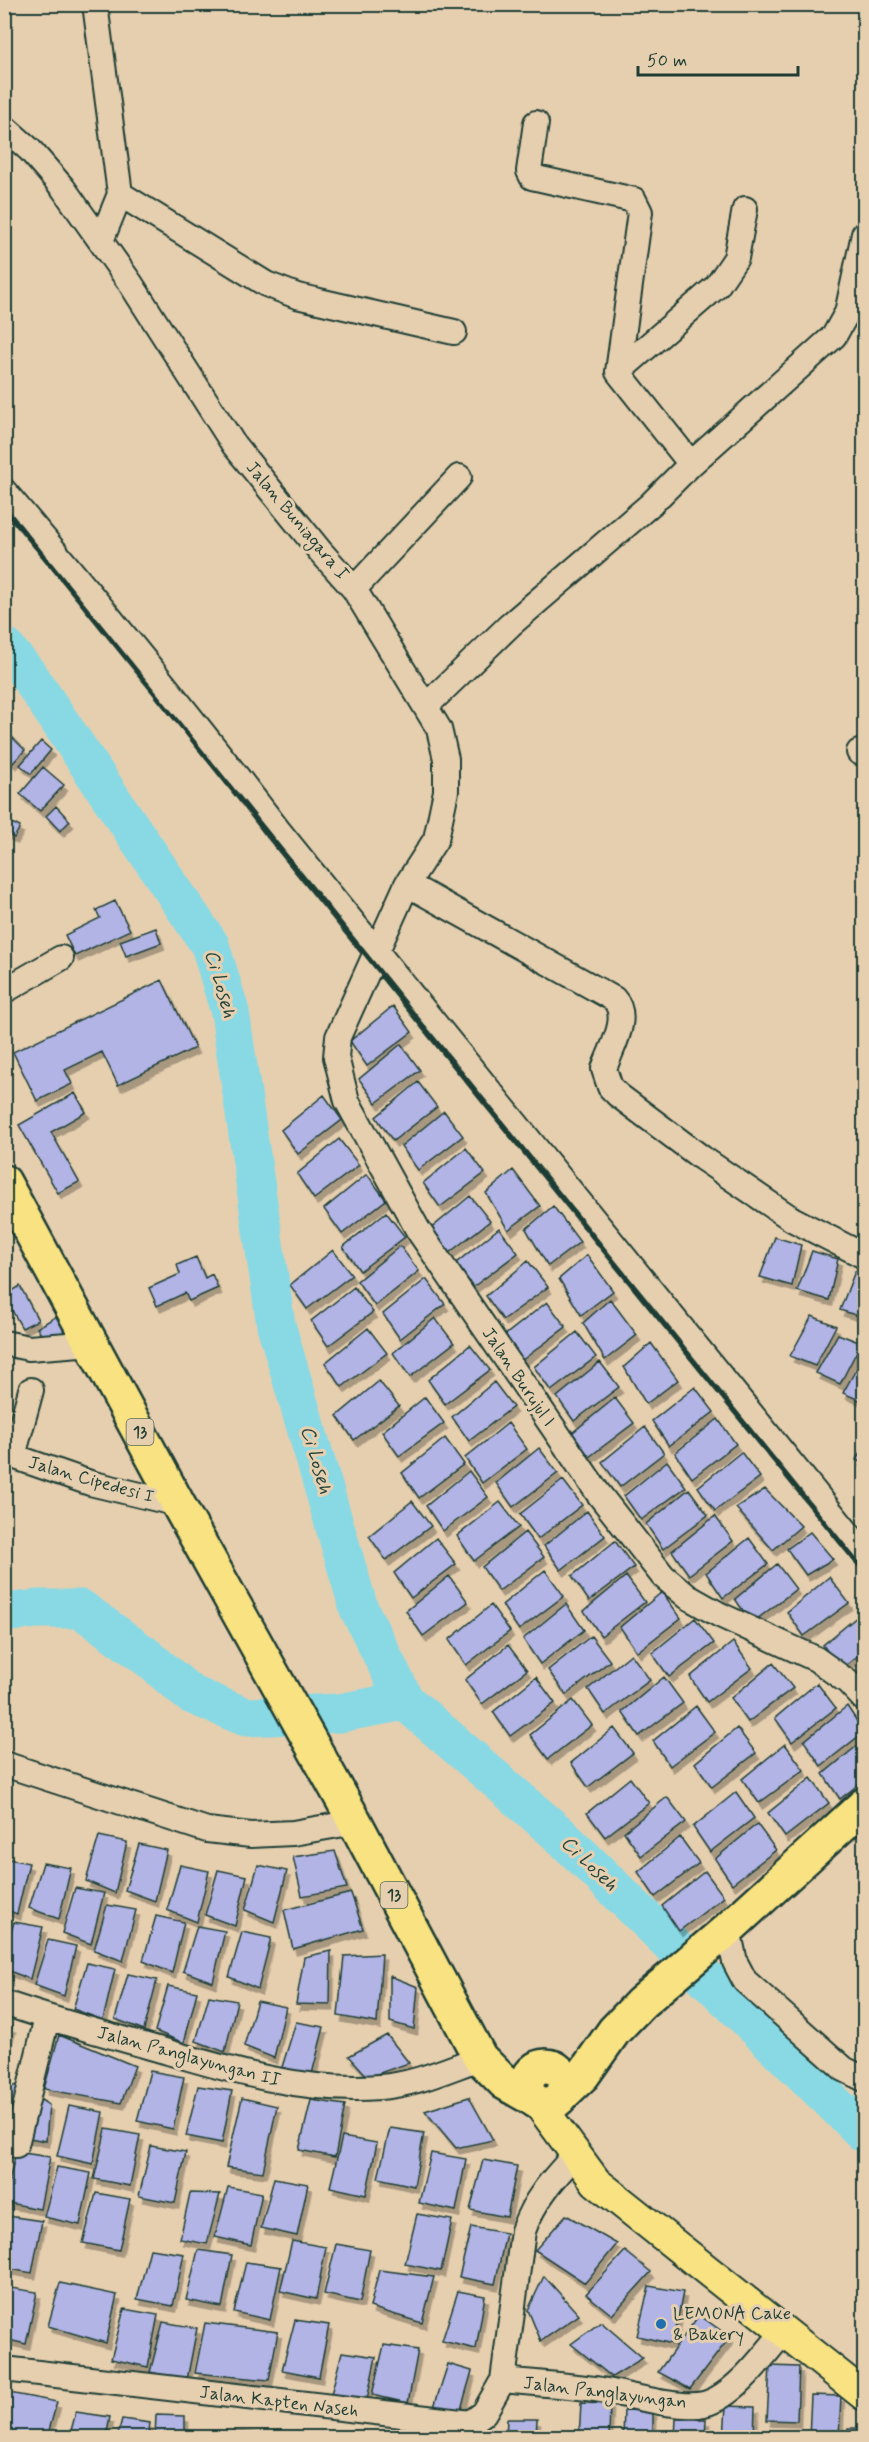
<svg xmlns="http://www.w3.org/2000/svg" width="869" height="2442" viewBox="0 0 869 2442" font-family="Mynerve,sans-serif">
<style>
.lines{fill:none;stroke-linecap:round;stroke-linejoin:round}
.river{stroke:#88d9e4;stroke-width:39}
.building{fill:#b1b4e5;stroke:#1f3d34;stroke-width:1.5;filter:url(#shadow)}
.minor-casing{stroke:#1f3d34;stroke-width:28}
.major-casing{stroke:#1f3d34;stroke-width:34}
.highway-casing{stroke:#1f3d34;stroke-width:38}
.minor{stroke:#e6cfaf;stroke-width:24}
.major{stroke:#f8e281;stroke-width:30}
.highway{stroke:#f8e281;stroke-width:33}
.rail{stroke:#1f3d34;stroke-width:4.5}
.poi-dot{fill:#1f6fb2;stroke:#e6cfaf;stroke-width:2}
.labels{text-anchor:middle;dominant-baseline:central;stroke-width:6;stroke-linejoin:round;paint-order:stroke}
.shield{fill:#e6cfaf;stroke:#5b6959;stroke-width:1.5}
.shield-label{font-size:16px;font-weight:bold;fill:#1f3d34}
.street-label{font-size:18px;fill:#1f3d34;stroke:#e6cfaf}
.poi-label{font-size:18px;fill:#1f3d34;stroke:#e6cfaf;text-anchor:start}
.water-label{font-size:20px;font-style:italic;fill:#24453d;stroke:#e6cfaf}
</style>
<defs>
<filter id="shadow"><feDropShadow dx="3.5" dy="6" stdDeviation="0" flood-color="#0004"/></filter>
</defs>
<rect width="100%" height="100%" fill="#e6cfaf"/>
<filter id="ink" filterUnits="userSpaceOnUse"><feTurbulence type="fractalNoise" baseFrequency=".0167" numOctaves="2"/><feDisplacementMap in="SourceGraphic" scale="12" xChannelSelector="R" yChannelSelector="G"/><feConvolveMatrix kernelMatrix="1 2 1 2 8 2 1 2 1" color-interpolation-filters="sRGB"/></filter>
<g filter="url(#ink)">
<g class="lines">
<path class="river" d="M4,646l25,30 181,269 20,67 46,313 83,284 46,92 155,134 304,298
M4,1613l33,-4h44l65,47 44,38 56,23 93,-4 66,-12"/>
</g>
<path class="building" d="M9,734l16,16 -12,13 -9,-8v-16z
M41,741l10,9 -20,24 -11,-9z
M43,767l21,18 -24,26 -20,-17z
M56,806l14,15 -10,10 -14,-15z
M4,819l16,8 -6,11 -10,-6z
M115,901l15,29 -55,26 -10,-21 35,-17 -4,-8z
M156,928l5,15 -35,13 -6,-15z
M162,980l33,68 -77,37 -16,-33 -37,18 7,14 -35,17 -24,-49z
M393,1006l19,26 -45,34 -17,-25z
M401,1044l19,26 -44,33 -17,-24z
M418,1082l19,25 -44,34 -17,-24z
M75,1093l11,19 -35,20 28,50 -21,11 -39,-68z
M324,1095l18,25 -44,34 -17,-24z
M444,1111l19,25 -45,34 -17,-24z
M339,1139l20,26 -45,34 -17,-25z
M466,1148l19,25 -45,34 -17,-24z
M513,1170l27,36 -32,24 -22,-37z
M367,1174l19,26 -44,34 -18,-25z
M470,1196l20,25 -45,35 -17,-25z
M553,1206l27,36 -32,24 -22,-37z
M386,1212l19,25 -45,34 -17,-24z
M499,1228l19,25 -45,34 -17,-24z
M775,1237l26,8 -9,41 -32,-9z
M400,1246l19,25 -44,35 -18,-25z
M333,1250l19,25 -45,34 -17,-24z
M812,1251l26,8 -9,41 -32,-9z
M587,1255l26,36 -32,24 -22,-36z
M196,1257l9,21 7,-4 6,14 -29,13 -4,-8 -28,13 -8,-18 31,-14 -3,-9z
M528,1261l20,26 -45,33 -17,-24z
M855,1271l9,3v44l-24,-8z
M426,1279l19,25 -45,35 -17,-25z
M20,1286l18,34 -16,8 -18,-32z
M354,1287l19,25 -45,34 -17,-25z
M610,1299l27,36 -32,25 -22,-37z
M547,1302l19,25 -45,34 -17,-25z
M60,1314l9,15 -23,13 -9,-14z
M812,1316l24,10 -21,40 -25,-10z
M435,1318l19,25 -44,34 -17,-24z
M368,1328l19,25 -45,34 -17,-24z
M577,1332l19,25 -45,34 -17,-24z
M838,1334l23,9 -21,41 -24,-11z
M651,1343l27,37 -32,24 -22,-37z
M470,1345l20,25 -45,34 -17,-24z
M864,1355v47l-21,-9z
M600,1362l19,25 -45,34 -17,-24z
M379,1381l20,25 -45,34 -17,-24z
M494,1382l19,25 -44,34 -17,-24z
M695,1387l19,25 -45,34 -17,-25z
M425,1397l19,26 -45,33 -17,-24z
M615,1398l19,25 -45,34 -17,-24z
M718,1419l18,25 -44,34 -17,-25z
M508,1423l19,26 -45,34 -17,-25z
M645,1427l19,26 -44,34 -18,-25z
M445,1438l19,26 -45,34 -17,-25z
M864,1444v20l-8,-4z
M539,1448l19,25 -45,34 -17,-24z
M741,1452l19,25 -45,34 -17,-24z
M667,1461l19,26 -45,33 -17,-24z
M469,1471l19,26 -45,34 -17,-25z
M563,1480l19,25 -44,34 -18,-25z
M689,1489l19,26 -45,34 -17,-25z
M765,1489l36,37 -28,24 -37,-42z
M412,1501l19,25 -45,34 -17,-24z
M500,1502l19,25 -45,34 -17,-25z
M587,1511l18,25 -44,34 -17,-24z
M715,1516l18,25 -44,34 -17,-24z
M525,1532l19,25 -45,34 -17,-24z
M810,1532l23,27 -27,16 -19,-26z
M436,1538l20,26 -45,34 -17,-25z
M749,1538l19,26 -45,34 -17,-25z
M615,1541l19,26 -45,34 -17,-25z
M777,1564l19,25 -44,34 -17,-24z
M545,1570l19,26 -45,34 -17,-25z
M449,1576l19,26 -45,34 -17,-25z
M626,1576l19,26 -44,34 -17,-25z
M829,1577l20,26 -45,33 -17,-24z
M662,1592l19,26 -44,34 -17,-25z
M566,1604l18,26 -44,34 -17,-25z
M491,1605l19,26 -44,34 -17,-25z
M864,1611v40l-24,19 -17,-25z
M695,1618l19,25 -45,34 -17,-24z
M591,1636l19,25 -44,34 -18,-25z
M733,1642l19,26 -45,34 -17,-25z
M508,1645l19,25 -45,34 -17,-24z
M631,1654l19,26 -45,34 -17,-25z
M773,1663l20,25 -45,34 -17,-24z
M536,1677l19,26 -45,33 -17,-24z
M664,1677l19,26 -44,33 -17,-24z
M817,1683l19,25 -44,34 -17,-24z
M573,1700l19,25 -44,34 -18,-24z
M696,1706l19,26 -45,34 -17,-25z
M847,1706l17,26 -43,34 -17,-25z
M614,1728l19,25 -45,34 -17,-24z
M737,1728l19,25 -44,34 -17,-24z
M864,1740v40l-24,19 -17,-25z
M785,1744l19,26 -45,33 -17,-24z
M630,1778l19,25 -44,34 -18,-24z
M811,1778l18,25 -44,34 -17,-24z
M736,1792l18,26 -44,34 -17,-25z
M667,1797l19,25 -45,34 -17,-24z
M757,1824l19,26 -44,34 -17,-25z
M99,1836l28,6 -12,51 -29,-12z
M680,1837l19,26 -44,34 -17,-25z
M139,1844l28,6 -12,51 -30,-11z
M335,1851l12,37 -45,8 -9,-39z
M4,1858l25,5 -12,51 -13,-5z
M43,1863l28,5 -12,51 -30,-11z
M180,1865l29,6 -12,51 -30,-12z
M258,1865l29,6 -13,51 -29,-12z
M218,1870l29,6 -12,50 -30,-11z
M705,1871l19,26 -45,34 -17,-25z
M75,1888l29,5 -13,51 -29,-11z
M351,1893l12,36 -70,20 -9,-39z
M107,1905l29,5 -13,51 -29,-11z
M156,1916l28,6 -12,51 -29,-12z
M14,1922l29,5 -13,52 -26,-10v-14z
M197,1926l28,5 -12,51 -30,-11z
M242,1932l29,6 -13,51 -29,-12z
M48,1940l28,6 -12,50 -30,-11z
M331,1951l-1,54 -34,-1 8,-47z
M382,1954l-5,69 -39,-7 6,-60z
M87,1963l28,6 -12,51 -30,-11z
M128,1974l29,6 -13,50 -29,-11z
M390,1976l28,11 -4,42 -24,-7z
M168,1986l29,6 -13,51 -29,-12z
M209,1996l28,5 -12,51 -29,-11z
M257,2001l29,6 -12,51 -30,-12z
M296,2022l28,5 -13,51 -29,-11z
M4,2025l8,2 -8,24z
M59,2035l76,31 -14,37 -77,-14z
M387,2035l22,28 -41,14 -19,-21z
M150,2071l34,6 -11,52 -36,-8z
M4,2084l19,3 -10,52 -9,-2z
M198,2086l34,5 -10,52 -36,-7z
M30,2093l19,12 -3,36 -23,-4z
M469,2097l24,43 -37,8 -31,-37z
M242,2098l35,8 -14,66 -37,-5z
M311,2100l34,5 -10,52 -36,-7z
M69,2106l34,6 -10,52 -36,-8z
M390,2128l34,5 -10,53 -36,-8z
M106,2129l34,6 -10,51 -36,-7z
M342,2137l35,6 -11,52 -36,-8z
M151,2146l35,6 -11,51 -36,-7z
M16,2152l34,5 -10,52 -36,-7z
M431,2153l35,6 -10,52 -37,-8z
M483,2160l34,6 -10,51 -37,-7z
M57,2167l34,6 -11,52 -36,-8z
M274,2178l34,6 -11,52 -36,-8z
M228,2187l34,6 -11,52 -36,-8z
M96,2193l34,6 -11,51 -36,-7z
M190,2193l30,1 -13,50 -27,-5z
M417,2214l35,6 -11,51 -36,-7z
M566,2215l51,29 -32,39 -50,-33z
M8,2216l34,5 -10,52 -28,-5v-38z
M471,2227l35,6 -11,51 -36,-7z
M292,2241l34,6 -10,52 -36,-8z
M336,2244l34,6 -10,52 -36,-8z
M150,2249l34,5 -11,52 -36,-7z
M198,2250l34,5 -10,52 -36,-7z
M625,2251l26,21 -39,43 -26,-21z
M246,2262l35,5 -11,53 -36,-8z
M379,2270l55,7 -12,46 -52,-16z
M544,2276l35,39 -38,26 -13,-31z
M60,2283l57,12 -11,48 -58,-17z
M649,2286l34,6 -10,52 -36,-8z
M4,2287l33,5 -11,52 -22,-5z
M458,2291l27,5 -9,53 -34,-8z
M124,2309l34,6 -10,52 -37,-8z
M699,2315l31,22 -40,52 -32,-17z
M295,2320l34,5 -10,52 -37,-7z
M163,2322l34,6 -10,52 -37,-8z
M601,2322l42,36 -31,19 -41,-33z
M205,2323l73,9 -9,48 -74,-7z
M384,2345l34,5 -10,53 -36,-8z
M342,2352l34,5 -11,52 -36,-7z
M448,2364l24,7 -12,42 -26,-6z
M770,2366l29,1 -2,54 -30,-1z
M4,2392l53,10 -10,36h-43z
M811,2395l30,1 -2,42h-30z
M581,2403l29,1 -1,34h-30z
M726,2406l29,1 -1,31h-30z
M624,2410l29,1v27h-30z
M76,2412l34,5 -4,21h-37z
M156,2415l29,1v22h-30z
M122,2419l28,4 -2,15h-31z
M507,2419h30l-1,19h-30z
M676,2419h30l-1,19h-30z
M848,2428h16v10h-16z
M231,2432l29,1v5h-29z"/>
<g class="lines">
<g class="minor-casing">
<path id="minor" d="M95,4l25,190 -19,47
M4,127l26,23 33,38 68,96 103,161 86,106 34,38 85,140 7,30v32l-10,48 -29,45 -69,153 -2,20 11,44 71,129 180,263 65,83 25,21 32,18 96,44 32,23 16,17
M120,194l146,90 31,12 157,36
M618,372l99,-86 19,-28 9,-49
M691,464l143,-128 13,-23 17,-79
M4,491c94,111 186,223 274,339l586,723
M354,589l105,-112
M426,706l84,-81 141,-121 40,-40 -73,-92 22,-160 -6,-12 -102,-23 -3,-6 7,-48
M859,752l5,2
M407,884l207,115c17,19 -3,49 -10,70l6,18 8,8 84,63 90,61 72,37
M4,991l57,-33
M4,1343l25,5 64,-5
M4,1453l86,30 88,21
M13,1456l18,-66
M4,1764l203,66 44,5 42,-2 62,-11
M728,1929l7,33 10,19 99,88 20,10
M4,2003c52,18 105,32 157,47 72,21 143,43 219,37 34,-2 68,-18 100,-29
M16,2145l31,-127
M4,2369l466,54 14,-10 19,-33 20,-149c11,-32 31,-53 53,-77
M503,2380c31,3 62,5 92,9 28,4 83,21 109,15 31,-8 61,-50 81,-74"/>
</g>
<g class="major-casing">
<path id="major" d="M539,2104l57,78 268,213"/>
</g>
<g class="highway-casing">
<path id="highway" d="M4,1182l174,322 177,318 125,236 25,25 28,16
M527 2085a19 19 0 1 1 38 0a19 19 0 1 1-38 0Z
M564,2093l19,-18 31,-44 27,-28 87,-74 136,-124"/>
</g>
<use href="#minor" class="minor"/>
<use href="#major" class="major"/>
<use href="#highway" class="highway"/>
<path class="rail" d="M4,507l860,1064"/>
</g>
</g>
<circle class="poi-dot" cx="661" cy="2324" r="6"/>
<g class="labels">
<g class="shield">
<rect x="126.5" y="1419" width="27" height="26" rx="4.5"/>
<rect x="380.5" y="1882" width="27" height="26" rx="4.5"/>
</g>
<g class="shield-label">
<text x="140" y="1432">13</text>
<text x="394" y="1895">13</text>
</g>
<g class="street-label">
<text transform="translate(297 521) rotate(50)">Jalan Buniagara I</text>
<text transform="translate(518 1377) rotate(56)">Jalan Burujul I</text>
<text transform="translate(91 1480) rotate(16)">Jalan Cipedesi I</text>
<text transform="translate(189 2057) rotate(15)">Jalan Panglayungan II</text>
<text transform="translate(605 2393) rotate(7)">Jalan Panglayungan</text>
<text transform="translate(279 2402) rotate(7)">Jalan Kapten Naseh</text>
</g>
<g class="poi-label">
<text x="673" y="2314">LEMONA Cake<tspan x="673" dy="21">&amp; Bakery</tspan></text>
</g>
<g class="water-label">
<text transform="translate(220 984) rotate(74)">Ci Loseh</text>
<text transform="translate(316 1460) rotate(74)">Ci Loseh</text>
<text transform="translate(589 1864) rotate(44)">Ci Loseh</text>
</g>
</g>
<rect width="869" height="2442" fill="none" stroke="#e6cfaf" stroke-width="24"/>
<rect x="12" y="12" width="845" height="2418" fill="none" stroke="#1f3d34" stroke-width="2" filter="url(#ink)"/>
<path d="M638 66v9h160v-9" fill="none" stroke="#1f3d34" stroke-width="3"/>
<text x="647" y="66" font-size="18" fill="#1f3d34" stroke="#e6cfaf" stroke-width="4.5" paint-order="stroke">50 m</text>
</svg>
